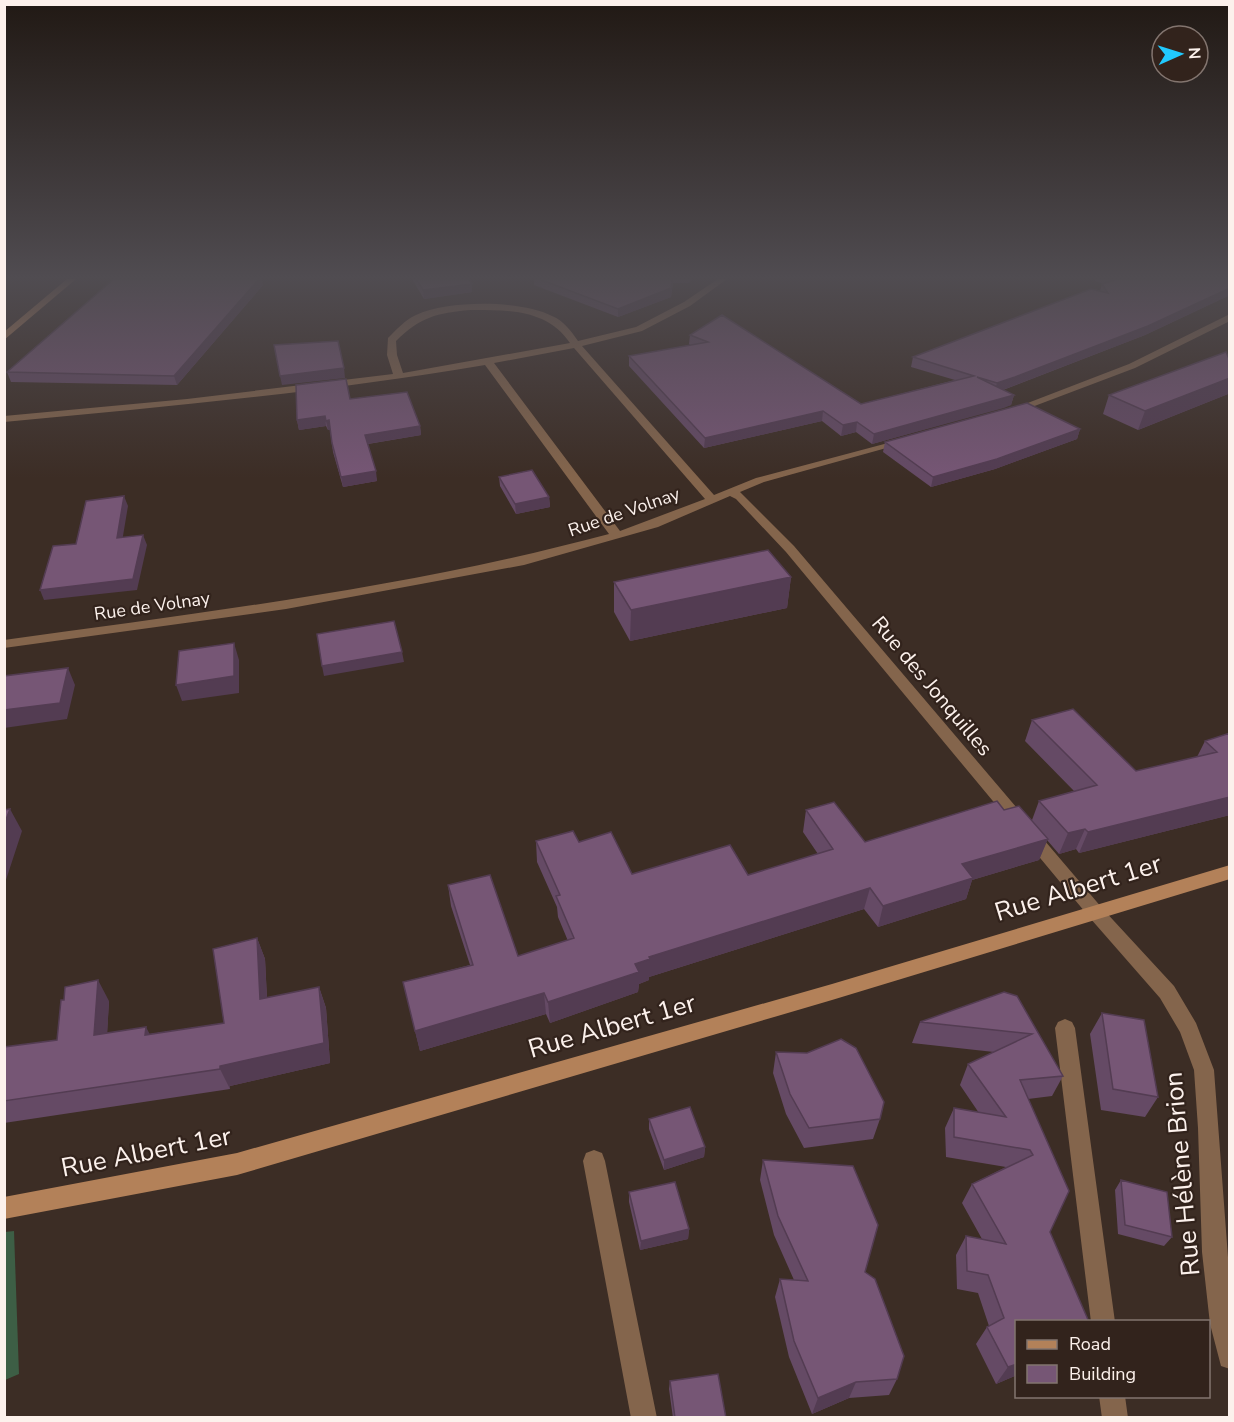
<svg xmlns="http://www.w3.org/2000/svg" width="1234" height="1422" viewBox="0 0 1234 1422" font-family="'Nunito Sans',sans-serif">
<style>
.green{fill:#3d5e45}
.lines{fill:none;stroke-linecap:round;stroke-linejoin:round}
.minor{fill:#84654c;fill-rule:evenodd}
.secondary{fill:#b38159;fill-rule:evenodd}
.wall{fill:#654a65}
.shaded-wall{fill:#533c52}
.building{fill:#765675;stroke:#533c52;stroke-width:1.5}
.labels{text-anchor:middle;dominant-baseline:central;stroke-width:4.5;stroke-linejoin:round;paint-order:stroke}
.far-street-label{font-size:18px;fill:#fcf1ec;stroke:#32231c}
.street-label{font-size:21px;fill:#fcf1ec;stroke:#32231c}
.near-street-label{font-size:26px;fill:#fcf1ec;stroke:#32231c}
</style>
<rect width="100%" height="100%" fill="#3c2d25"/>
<path class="green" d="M14,1231l5,143 -14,6v-148z"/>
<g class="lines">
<path class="minor" d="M718,279h9l-37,27 -48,25 -60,15 132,149 42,-17 147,-39 5,3 -144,40 -24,10 54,54 308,362 72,78 22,37 18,47 16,214v85l-9,-3 -11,-42 -8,-72 -4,-124 -4,-58 -14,-38 -20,-34 -70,-80 -304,-366 -50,-53 -6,-3 -72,31 -134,38 -238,44 -282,39v-8c203,-28 407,-53 605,-106l-124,-169c-159,27 -320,42 -481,57v-6l183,-17 206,-25 -6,-19 1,-17c8,-8 17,-18 28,-23 33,-15 104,-15 136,1 12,5 19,15 26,25l58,-14 48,-25zM470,310c38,0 77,-1 100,33l-167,30 -6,-18 -1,-14c24,-24 41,-28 74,-31zM574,348l131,151 -85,32 -126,-168z
M1230,314v7l-95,47 -119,45 -9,-2 122,-47z
M1065,1019l7,3 3,6 40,294h-24l-36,-294 3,-6z
M594,1150l8,3 3,8 52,257h-26l-48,-257 3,-8z
M1099,1396h26l3,22h-26z"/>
<path class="secondary" d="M67,279h9l-72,61v-8z
M1230,865v14l-398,121 -595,175 -233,44v-22l233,-44 595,-169z"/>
</g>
<path class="wall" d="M412,279h57l3,5v8l-48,7z
M534,279h158l-3,4h-16l-2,14 -53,20 -84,-32z
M1095,279h135v16l-85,40 -142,55 11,5 -3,10 -139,39 -16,-12 -15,4 -19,-15 -118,27 -75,-82v-10l61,-11 -1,-1 1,-9 171,69 94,-24 -44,-13 2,-10 187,-66 2,-7h2l-9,-3z
M263,285l-86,100 -166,-3 -4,-10z
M1230,361v31l-2,2 -90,36 -35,-16 6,-19z
M350,399l70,27 1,9 -53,9 9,37 -34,6 -10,-35 -3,-22h-2l-2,-4 -27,4 -2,-10z
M1080,429l-3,10 -82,30 -64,18 -48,-35 2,-10z
M499,477l50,20 1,10 -34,7 -16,-28z
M791,577l-4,31 -157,33 -16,-29v-30z
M1032,720l104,51 61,-14 8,-16 25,-8v82l-151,38 -3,-4 -17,5 -12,-14 -8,20 -67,20 -6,19 -88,28 -14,-18 -215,68v3l-10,4 -1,8 -88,31 -4,-9 -126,37 -17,-69 67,-17 -19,-59 -3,-21 70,71 50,-15 -10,-24 -1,-10 -20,-45 -1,-21 43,1 53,32 116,1 70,-21 -15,-22 3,-22 59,32 139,-32 28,10 7,-19 35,-10 -49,-50z
M257,938l8,21 2,39 52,-11 7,21 4,55 -100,23v3l-226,34v-76l53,-7 52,-39 -2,32 43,1 74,-11z
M1004,992l59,84 -11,20 -24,3 22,133 -33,90v53l-21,9 -20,-40 11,-17 2,-1 -11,-33 -21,-4 -1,-34 10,-19 16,3 -20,-36 10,-19 34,-17 -60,-10 -1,-29 9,-20 25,5 -19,-28 8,-21 26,-12 -82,-9 8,-21z
M1102,1013l56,84 -13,20 -44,-7 -11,-76z
M776,1052l104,67 -7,20 -69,9 -18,-34 -13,-41z
M649,1119l56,28 -1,10 -40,13 -15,-41z
M763,1160l102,112 32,107 -8,16 -40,3 -37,16 -23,-57 -14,-60 5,-18 14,1 -20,-45 -14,-55z
M1121,1180l51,57 -8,9 -46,-12 -3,-44z
M629,1192l60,37 -1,10 -48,11 -11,-48z
M670,1381l56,37h-53l-4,-29z"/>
<path class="shaded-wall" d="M259,279h3l1,6 -86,100 -3,-9z
M673,279l-2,18 -53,20v-8z
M472,284v8l-48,7 -1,-9z
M1230,288v7l-85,40 -132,51 -19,7 3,-10z
M344,368l1,10 -63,7 -2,-9z
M1230,378v14l-2,2 -90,36 7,-19z
M1014,395l-3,10 -7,3 -132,36 2,-10z
M823,411l-1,10 -118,27 1,-10z
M325,416l1,10 -27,4 -2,-10z
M329,420l2,10h-3l-2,-9z
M857,422l-1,10 -15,4 2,-11z
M420,426l1,9 -54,9 -2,-9z
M1080,429l-3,10 -82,30 -64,18 2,-10z
M376,471l1,10 -34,6 -2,-10z
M124,496l4,10 -7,42 -4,-10z
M549,497l1,10 -34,7 -1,-10z
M143,535l4,10 -10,45 -93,10 -4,-10z
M791,577l-4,31 -157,33 1,-31z
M234,643l5,17v33l-57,8 -6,-16z
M402,652l2,10 -80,14 -2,-10z
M68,668l7,17 -8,34 -63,9v-18z
M1230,797v18l-151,38 9,-21z
M10,809l12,22 -18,55v-61z
M1085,829l-9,20 -17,5 9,-21z
M1048,839l-9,21 -67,20 -6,19 -88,28 5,-21 79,-42z
M870,888l-6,21 -215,68v3l-10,4 -1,8 -88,31 -2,-21 87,-38 14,-7z
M257,938l8,21 3,61 -8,-21z
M98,980l11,21 -3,54 -12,-20z
M319,987l7,21 4,55 -100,23v3l-10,-20v-3z
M544,993l2,21 -126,37 -5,-20z
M146,1027l11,21 -12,-13z
M705,1147l-1,10 -40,13v-10z
M689,1229l-1,10 -48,11 1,-9z
M1017,1364v11l-21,9 12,-17z
M856,1382l-7,16 -37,16 6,-16z"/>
<path class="building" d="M114,279h145l-85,97 -167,-4z
M416,279h53l3,5 -49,6z
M539,279h133l-1,9 -53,21z
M1118,279h112v9l-82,38 -133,51 -18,6 -20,-6 37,18 -140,39 -17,-12 -14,3 -20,-14 -118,27 -76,-82 79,-14 -18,-7 32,-20 139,89 113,-28 -61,-19 178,-68 17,4 -6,-9z
M338,341l6,27 -64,8 -6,-31z
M1226,352l4,9v17l-85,33 -36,-16z
M346,379l4,20 57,-7 13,34 -55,9 11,36 -35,6 -9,-34 -3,-23 -3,1 -1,-5 -28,4 -1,-35z
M1027,403l53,26 -83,30 -64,18 -48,-35z
M532,470l17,27 -34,7 -16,-27z
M124,496l-7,42 26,-3 -10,44 -93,11 13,-44 23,-2 10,-43z
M768,550l23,27 -160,33 -17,-28z
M394,621l8,31 -80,14 -5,-32z
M234,643v33l-58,9 3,-34z
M68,668l-8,35 -56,7v-34z
M1073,709l63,62 81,-19 -12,-11 25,-8v64l-142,35 -3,-3 -17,4 -29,-32 58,-16 -65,-65z
M997,801l7,9 15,-4 29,33 -86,25 11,14 -90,28 -13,-18 -221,69 1,2 -15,5 4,8 -91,30 -4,-9 -129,38 -12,-49 70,-17 -25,-80 42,-10 28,81 56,-18 -18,-42 4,-1 -24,-54 37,-10 6,11 32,-10 21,42 98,-29 18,30 85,-26 -27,-39 28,-8 31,40z
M10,809l-6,16v-15z
M257,938l3,61 59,-12 5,56 -104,23v3l-216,32v-54l53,-7 4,-40h3l1,-13 33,-7 -4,55 52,-8 -1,8 79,-12 -11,-74z
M1004,992l13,4 46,80 -43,4 49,111 -19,41 39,90h-72v42l-9,3 -21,-40 17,-9 -16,-43 -21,-4 -1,-35 40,8 -34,-60 61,-29 -3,-5 -76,-13v-29l52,9 -38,-53 64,-30 -112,-12z
M1102,1013l42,7 14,77 -45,-8z
M841,1039l15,9 28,54 -4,17 -71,9 -19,-34 -14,-42 31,1z
M690,1107l15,40 -41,13 -15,-41z
M763,1160l90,6 25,59 -13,47 10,7 29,77 -7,23 -41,3 -38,16 -24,-57 -14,-62 28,2 -30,-65z
M1121,1180l46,12 5,45 -47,-12z
M675,1182l14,47 -48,12 -12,-49z
M718,1374l8,44h-51l-5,-37z"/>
<linearGradient id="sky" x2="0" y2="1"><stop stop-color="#211914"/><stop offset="0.58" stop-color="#504c51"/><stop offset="1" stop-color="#504c51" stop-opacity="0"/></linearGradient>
<rect width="1234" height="478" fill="url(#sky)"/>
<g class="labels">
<g class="far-street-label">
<text transform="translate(624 512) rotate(-19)">Rue de Volnay</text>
<text transform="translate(152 606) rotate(-8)">Rue de Volnay</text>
</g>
<g class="street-label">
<text transform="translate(932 686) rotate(50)">Rue des Jonquilles</text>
</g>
<g class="near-street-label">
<text transform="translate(1078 888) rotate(-17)">Rue Albert 1er</text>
<text transform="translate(612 1026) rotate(-16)">Rue Albert 1er</text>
<text transform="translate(146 1152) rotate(-11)">Rue Albert 1er</text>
<text transform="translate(1182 1174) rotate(-95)">Rue Hélène Brion</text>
</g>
</g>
<rect width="1234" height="1422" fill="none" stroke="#fcf1ec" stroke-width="12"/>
<rect x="1015" y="1320" width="195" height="78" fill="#32231c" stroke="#83756f" stroke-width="1.5"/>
<rect x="1027" y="1340" width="30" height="9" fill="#b38159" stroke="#83756f" stroke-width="1.5"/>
<text x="1069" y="1350" font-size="18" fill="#fcf1ec">Road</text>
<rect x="1027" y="1365" width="30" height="18" fill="#765675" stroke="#83756f" stroke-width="1.5"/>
<text x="1069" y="1380" font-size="18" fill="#fcf1ec">Building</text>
<g transform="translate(1180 54) rotate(87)"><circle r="28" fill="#32231c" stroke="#83756f" stroke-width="1.5"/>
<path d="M0-4.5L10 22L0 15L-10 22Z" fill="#21c9fd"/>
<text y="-9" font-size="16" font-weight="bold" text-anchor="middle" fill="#fcf1ec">N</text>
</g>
</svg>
